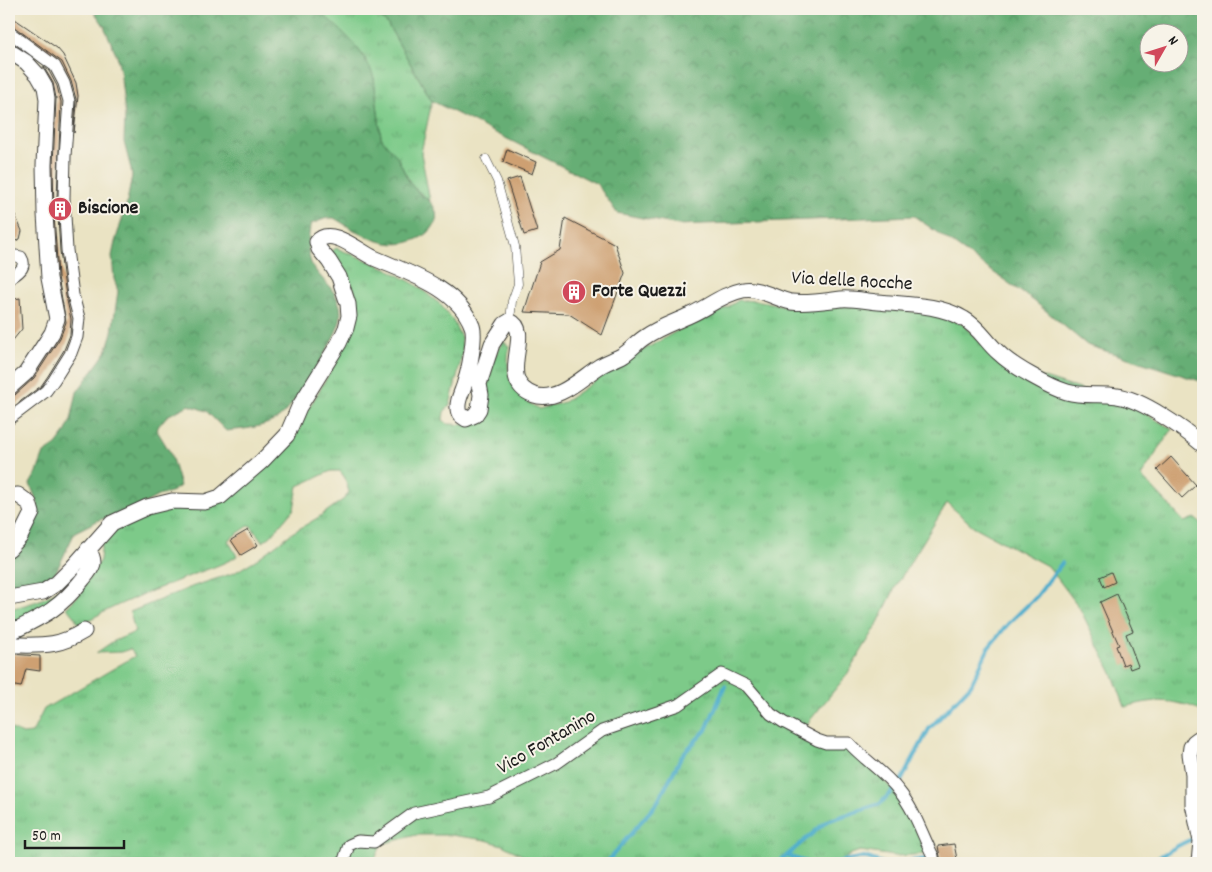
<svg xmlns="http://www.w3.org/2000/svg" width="1212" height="872" viewBox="0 0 1212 872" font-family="Dekko,sans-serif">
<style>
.grass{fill:url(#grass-tufts);stroke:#4c7352}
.forest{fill:url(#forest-crowns);stroke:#416548;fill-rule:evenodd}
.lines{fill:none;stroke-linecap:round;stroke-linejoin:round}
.stream{stroke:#4dadcc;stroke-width:4}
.building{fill:#cea072}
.service-casing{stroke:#3b3a35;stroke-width:9}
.pedestrian-casing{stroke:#3b3a35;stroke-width:13}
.minor-casing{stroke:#3b3a35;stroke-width:17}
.service{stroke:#fff;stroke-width:8}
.pedestrian{stroke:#fff;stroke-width:11}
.minor{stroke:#fff;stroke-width:15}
.labels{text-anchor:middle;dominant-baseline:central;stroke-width:4;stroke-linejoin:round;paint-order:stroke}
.poi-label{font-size:20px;font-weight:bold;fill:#1c1c1c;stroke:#f7f3e8;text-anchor:start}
.street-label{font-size:20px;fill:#1c1c1c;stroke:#f7f3e8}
</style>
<defs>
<pattern id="grass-tufts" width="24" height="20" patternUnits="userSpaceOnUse" patternTransform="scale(1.25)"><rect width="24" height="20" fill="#7dca89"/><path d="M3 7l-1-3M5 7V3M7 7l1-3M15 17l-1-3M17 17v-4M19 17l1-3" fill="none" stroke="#6bad76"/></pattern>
<pattern id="forest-crowns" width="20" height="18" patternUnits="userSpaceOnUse" patternTransform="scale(1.25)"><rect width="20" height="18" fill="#66ae75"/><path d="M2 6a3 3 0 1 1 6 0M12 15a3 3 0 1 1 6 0" fill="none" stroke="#538d5f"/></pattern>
</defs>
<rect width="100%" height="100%" fill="#f7f3e8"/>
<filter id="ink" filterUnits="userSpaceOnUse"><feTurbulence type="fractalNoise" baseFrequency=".02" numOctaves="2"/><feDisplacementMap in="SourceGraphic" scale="10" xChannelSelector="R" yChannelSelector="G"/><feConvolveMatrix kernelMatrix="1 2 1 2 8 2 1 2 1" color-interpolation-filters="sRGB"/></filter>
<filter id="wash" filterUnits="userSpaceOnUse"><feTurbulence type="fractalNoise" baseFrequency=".0096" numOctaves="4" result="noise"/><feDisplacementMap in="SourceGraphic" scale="20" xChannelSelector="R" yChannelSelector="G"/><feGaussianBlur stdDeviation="1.12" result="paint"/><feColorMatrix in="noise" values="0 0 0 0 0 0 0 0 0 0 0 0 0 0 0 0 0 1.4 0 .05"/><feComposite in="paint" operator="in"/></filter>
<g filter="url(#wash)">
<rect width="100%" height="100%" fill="#eae3c3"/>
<path class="grass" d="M314,9h59l15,16 44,76 -11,52 9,48 -18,-15 -16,-30 -11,-11 -4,-8 -7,-59z
M336,248l50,20 30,17 24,19 12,15 9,18 2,15 -13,53 -6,7 -1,8 5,4 23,1 13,-10 6,-50 13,-24 6,5c-4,32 2,47 30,63l25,-7 67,-45 46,-26 41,-18 21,-13 21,1 36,7 63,-3 80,10 23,9 44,42 124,39 42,24 -31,47 27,28 16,18 10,-4 9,7v189c-7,-7 -12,-8 -21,-10 -24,-5 -34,-3 -57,3l-12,-32 -34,-68 -30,-40 -76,-41 -26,-23 -50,81 -22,45 -29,47 -48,59 52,15 41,37 15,19 21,48 -32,2 -35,-5 -9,3 -12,9h-301l-36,-18 -16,-5 -35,-5h-35l-34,9 -7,15 -1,4h-365v-135l14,6 9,-1 12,-24 91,-53 -5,-7 -9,3 -25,1 16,-11 23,-10 -5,-20 64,-26 40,-13 23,-14 35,-26 27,-16 25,-18 5,-7 -4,-14 -5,-7h-9l-33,15 -4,23 -23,27 -8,6 -13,-17 -22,15 9,16c-16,10 -33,14 -50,21 -37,15 -75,28 -108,49l-5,-11 -8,-7 13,-13 21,-35 2,-21 19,-14 27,-11 21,-5 44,-3 33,-23 35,-28 13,-14 15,-33 30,-51 13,-30 4,-20 -2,-18 -24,-36z
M87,561l-17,30 -61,36v-18c37,-8 55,-18 78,-48z"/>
<path class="forest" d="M92,9h224c22,18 49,40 58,69l7,59c4,8 11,12 16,20 6,10 9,22 16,30 6,8 18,12 22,22 4,9 0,17 -7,24 -4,3 -8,5 -13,7 -29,12 -56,-7 -81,-22h-7l-16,6c-3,9 -4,32 1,41 8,14 24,24 28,41 1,4 1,10 0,15 -4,18 -48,90 -63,98 -15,9 -34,10 -51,12l-20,-20 -17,-6 -22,11 -11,13 14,23 10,34 -7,5 -15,5 -28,15 -31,9 -24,12 -19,40 -14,10 -33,3v-29l18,-18 7,-13 4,-21 -8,-20 7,-12 7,-19 12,-8 9,-12 6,-13 6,-28 29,-40 6,-20 5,-34 1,-7 -4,-12 -2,-23 3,-14 11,-35 6,-31 -1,-7 -7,-27 1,-28 -5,-44 -3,-14 -14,-32z
M373,9h830v373l-116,-37 -53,-44 -120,-85 -236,9 -61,-12 -20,-29 -165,-83 -44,-76zM1150,32h30v30h-30z"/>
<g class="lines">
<path class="stream" d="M788,856l20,7
M606,863l51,-60 26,-49 23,-24 19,-44
M778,863l49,-42 53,-17 21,-23 28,-52 42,-44 18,-38 19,-23 29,-28 25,-33
M833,863l31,-6 18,6
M900,863l24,-4 19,4
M1142,863c21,-4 34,-20 54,-25"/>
</g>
<g id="blocks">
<path class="building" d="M9,15l48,33 6,7 13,28 2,13 -4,37 2,-34 -5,-18 -9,-19 -49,-36 -4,-1z
M43,66l6,5 8,15 4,16 -4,96 3,53 6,45 5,23 -1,16 -6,15 -16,26 -7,10 -32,24v-12l6,-3 19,-17 26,-40 6,-16 -8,-45 -4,-63 -1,-49 3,-67 -3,-15z
M507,149l29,13 -4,12 -29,-12z
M520,177l17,54 -13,4 -17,-54z
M9,200l13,31 -2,8 -11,5z
M565,218l50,26 10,29 -23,62 -33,-21 -45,-2 16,-50 20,-12z
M20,298l2,31 -13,16v-45z
M1171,457l25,28 -14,13 -25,-28z
M248,530l10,15 -17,10 -10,-15z
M1111,572l4,10 -11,5 -4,-10z
M1117,594l16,37 -7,3 12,32 -8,3 -2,-6 -5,2 -7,-19 3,-1 -19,-43z
M9,654l31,2v15l-14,-2 -5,18 -12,-2z
M954,844l3,15 -16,3 -3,-16z"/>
</g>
</g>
<g filter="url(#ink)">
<use href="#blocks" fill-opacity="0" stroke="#3b3a35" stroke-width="1"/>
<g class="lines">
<g class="service-casing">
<path id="service" d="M486,159l11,22 18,65 3,38 -6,17 -2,20"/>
</g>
<g class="pedestrian-casing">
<path id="pedestrian" d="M9,32l46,34 9,17 5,18 -4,55 -1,42 3,52 6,45 6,23 -2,19 -6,16 -17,27 -8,11 -37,28
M9,279c8,-6 19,-11 12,-22l-5,-1
M343,863l6,-18 9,-4 16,1 40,-29 75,-16 68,-34 45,-32 76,-26 44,-31 25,12 24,28 12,8 34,18 9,3h23c15,17 36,29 50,48 15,18 23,43 34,65l1,7"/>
</g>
<g class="minor-casing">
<path id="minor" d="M9,51l17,11 12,13 7,12 2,12 -3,66 1,49 4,64 8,41 -5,14 -26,40 -17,15
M9,496l9,-1 11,8 3,10 -12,24 -11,12
M9,598l34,-6 14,-9 16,-16 39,-44 35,-16 25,-6 33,1 15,-5 42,-36 25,-26 12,-28 40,-64 7,-15 3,-12 -1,-12 -9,-27 -10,-16 -10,-12 -2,-7c13,-17 43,10 57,16 34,15 84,30 98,68 4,9 -3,46 -7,56 -2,9 -8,17 -7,26 0,6 3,8 8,11l9,-4 4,-6 2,-14 -2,-11 13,-40 13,-20 5,-3c25,11 -16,60 24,74 24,8 48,-18 66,-29 7,-4 16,-7 23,-11 8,-5 14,-13 22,-18 14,-10 30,-15 45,-22 18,-8 33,-21 53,-25 16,-3 33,9 48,12 17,2 33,-1 50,-3 12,-1 25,2 37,3 28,3 61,2 86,17 16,9 22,23 35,34 13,13 51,34 68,39 16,5 34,1 50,4 25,3 67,33 86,49
M9,633c33,-16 51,-24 74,-54 10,-12 14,-16 5,-30
M9,645c32,0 47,3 75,-14
M1199,863l2,-22 -8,-37v-30l-3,-20 1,-7 3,-5 4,-3 5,3"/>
</g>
<use href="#service" class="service"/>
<use href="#pedestrian" class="pedestrian"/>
<use href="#minor" class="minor"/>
</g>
</g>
<defs>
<g id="building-disc" transform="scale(1.25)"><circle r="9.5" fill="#d1495b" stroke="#f7f3e8"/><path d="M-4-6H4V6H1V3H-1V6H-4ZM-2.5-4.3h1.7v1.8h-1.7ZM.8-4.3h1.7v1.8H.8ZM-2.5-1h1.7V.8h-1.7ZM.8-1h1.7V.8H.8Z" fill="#fff"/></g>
</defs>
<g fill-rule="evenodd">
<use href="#building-disc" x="60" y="209"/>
<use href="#building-disc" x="574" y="292"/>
</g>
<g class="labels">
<g class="poi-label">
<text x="78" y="209">Biscione</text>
<text x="592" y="292">Forte Quezzi</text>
</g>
<g class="street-label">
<text transform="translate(852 282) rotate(3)">Via delle Rocche</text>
<text transform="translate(547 743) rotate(-30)">Vico Fontanino</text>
</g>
</g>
<rect width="1212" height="872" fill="none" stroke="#f7f3e8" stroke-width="30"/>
<g transform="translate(1164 48) rotate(51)"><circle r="24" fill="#f7f3e8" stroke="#9f9d96"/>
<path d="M0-4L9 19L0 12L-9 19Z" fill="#d1495b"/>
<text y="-8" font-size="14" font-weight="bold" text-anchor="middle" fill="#1c1c1c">N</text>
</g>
<path d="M25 840v8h99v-8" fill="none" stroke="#1c1c1c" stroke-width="2.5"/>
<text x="32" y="840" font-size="15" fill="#1c1c1c" stroke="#f7f3e8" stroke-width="4" paint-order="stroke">50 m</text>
</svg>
